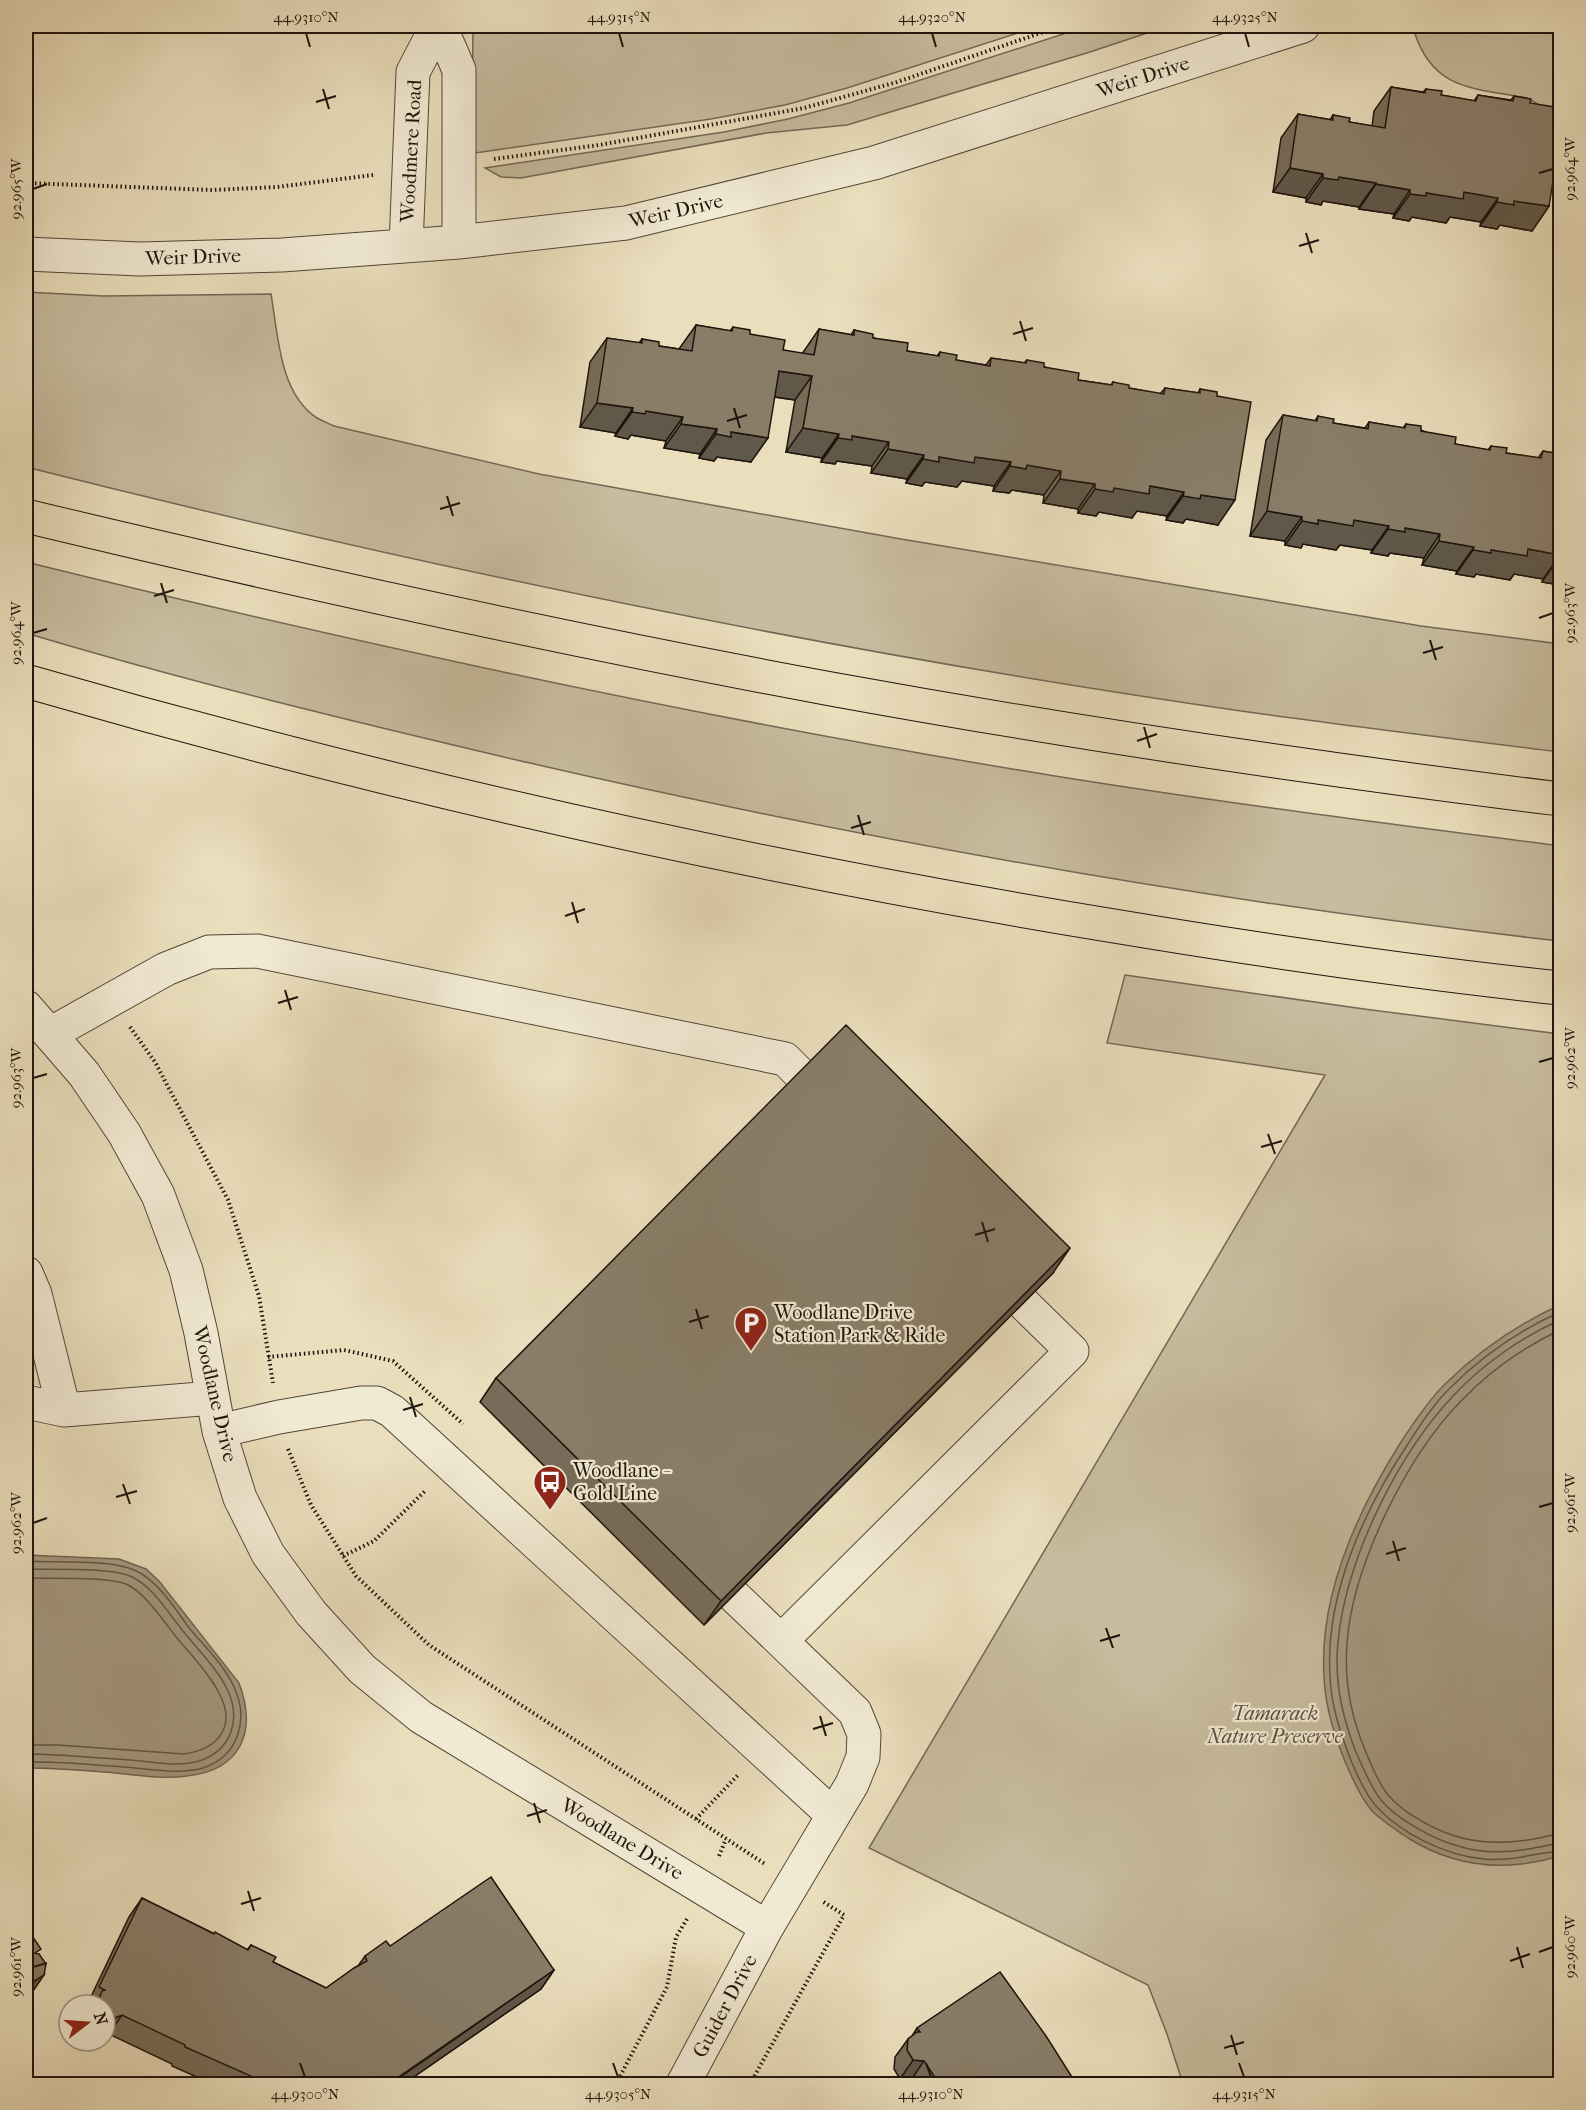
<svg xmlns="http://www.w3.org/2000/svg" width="1586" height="2110" viewBox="0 0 1586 2110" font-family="'IM FELL French Canon',serif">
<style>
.green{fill:#c7bc9e;stroke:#736856;stroke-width:1.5}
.water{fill:#a59980;stroke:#6f6452;stroke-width:1.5}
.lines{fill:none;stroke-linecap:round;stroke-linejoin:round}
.shore{stroke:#625646;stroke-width:1.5}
.minor-casing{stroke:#524639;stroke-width:35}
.highway-casing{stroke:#1f140d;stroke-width:35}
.path{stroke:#1f140d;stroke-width:4;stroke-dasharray:1.5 3;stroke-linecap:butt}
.minor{stroke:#f1ead3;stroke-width:33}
.highway{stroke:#eadebc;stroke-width:33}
.wall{fill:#766c59;stroke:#1f140d;stroke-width:1.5}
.shaded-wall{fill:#605849;stroke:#1f140d;stroke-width:1.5}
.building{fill:#897d68;stroke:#1f140d;stroke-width:1.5}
.ticks{fill:none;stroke:#1f140d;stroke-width:2}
.labels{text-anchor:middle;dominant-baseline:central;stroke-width:4.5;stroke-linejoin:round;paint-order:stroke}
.street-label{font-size:20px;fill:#1f140d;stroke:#f1ead3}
.poi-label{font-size:20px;fill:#1f140d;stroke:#f1ead3;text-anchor:start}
.park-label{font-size:20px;font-style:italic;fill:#5a4f40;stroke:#f1ead3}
.neatline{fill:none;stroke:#1f140d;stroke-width:2}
.ticks-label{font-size:15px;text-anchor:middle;fill:#1f140d}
</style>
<rect width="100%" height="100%" fill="#eadebc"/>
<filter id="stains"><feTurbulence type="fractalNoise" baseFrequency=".00333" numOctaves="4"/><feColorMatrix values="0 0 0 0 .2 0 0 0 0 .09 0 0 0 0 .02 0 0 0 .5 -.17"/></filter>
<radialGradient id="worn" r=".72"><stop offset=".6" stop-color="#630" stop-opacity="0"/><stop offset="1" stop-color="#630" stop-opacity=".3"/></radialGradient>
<path class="green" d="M473,26h567l-193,62 -62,17 -74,14 -236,34 -3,-14z
M1088,26h80l-78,26 -243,73 -81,8 -245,45 -20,-1 -16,-9 239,-36 64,-13 61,-16z
M1432,26h128v108c-10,-17 -14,-27 -33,-36 -53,-10 -94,-7 -113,-67z
M26,292l77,4 168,-2c7,40 8,99 46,124 5,3 11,5 17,8l205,48 362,65 520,87 139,18v108c-106,-13 -213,-26 -319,-41 -409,-59 -815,-143 -1215,-244z
M26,562c340,84 683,158 1029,214 168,27 337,48 505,70v95c-349,-39 -696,-101 -1039,-180 -166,-39 -332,-79 -495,-128z
M1125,975l239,34 196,25v1050h-377l-16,-50 -19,-49 -279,-137 456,-773 -218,-32z"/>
<path class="water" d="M1560,1305v551c-53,16 -104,12 -152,-18 -12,-8 -26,-17 -36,-27 -12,-14 -21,-35 -28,-52 -11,-27 -19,-54 -20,-83 -5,-83 34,-166 77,-234 13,-20 27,-41 44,-58 33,-32 73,-60 115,-79z
M26,1555l93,4 27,10 13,12 80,102c18,48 3,87 -52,93 -27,4 -56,-2 -83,-4 -26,-2 -52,-4 -78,-4z"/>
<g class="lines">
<path class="shore" d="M1560,1312c-40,18 -79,45 -111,77 -17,17 -30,38 -43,58 -43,65 -81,149 -76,229 1,30 11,59 22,87 6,14 14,32 24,43 25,28 71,50 108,53 26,3 51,-6 76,-8
M1560,1320c-38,17 -77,44 -106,75 -57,60 -108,164 -116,247 -4,38 4,75 18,110 7,16 14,34 25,48 15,19 54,40 77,46 25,8 51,7 76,2 9,-1 18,-4 26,-5
M1560,1330c-36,17 -71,42 -99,71 -54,54 -109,166 -114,243 -3,37 4,72 18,106 6,15 13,32 23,45 16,19 50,37 74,43 24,6 48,5 72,1 9,-1 17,-5 26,-5
M26,1561c28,2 84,-2 108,9 24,10 41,39 56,59 15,18 35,37 44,58 15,32 5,69 -31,81 -22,6 -46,2 -68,0 -37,-3 -73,-7 -109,-6
M26,1569c26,1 81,-2 104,7 22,9 38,37 53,55 14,18 34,37 44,58 14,28 6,59 -25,71 -22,8 -49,2 -72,0 -35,-2 -70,-6 -104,-6
M26,1578c24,1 80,-2 100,6 19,8 38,38 51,54 14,17 32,35 42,55 18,34 -1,56 -35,61l-126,-9h-32"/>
<g class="minor-casing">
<path id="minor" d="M440,26l19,44v172
M406,246l7,-174 24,-46
M26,254l114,5 142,-4 177,-13 167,-19 248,-60 429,-137
M26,1007l58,67 40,59 34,62 28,75 15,63 18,98 21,67 28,56 43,59 51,56 59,48 346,210
M50,1034l116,-65 43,-17 48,-1 528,108 18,18
M26,1273l9,21 29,116
M26,1402l38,8 149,-12
M219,1431l60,-14 82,-14h16l15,8 441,404
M781,1641l291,-290 -49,-48
M683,2084l84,-157 85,-143 11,-27 1,-23 -9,-22 -122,-117"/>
</g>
<g class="highway-casing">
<path id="highway" d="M26,516c267,64 535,123 805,173 242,44 486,80 729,110
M26,681c355,103 717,184 1082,244 150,25 301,47 452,63"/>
</g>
<path class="path" d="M494,159l105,-14 205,-37 93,-26 164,-56
M26,183l186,7 65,-3 96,-12
M130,1027l25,35 73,138 31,96 14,87
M268,1357l76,-7 49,11 70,63
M288,1449l23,56 45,71 73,69 336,219
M343,1556l31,-15 52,-51
M696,1819l43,-45
M719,1856l7,-17
M616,2084l51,-97 9,-50 11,-18
M750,2084l94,-169 -22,-14"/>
<use href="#minor" class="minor"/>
<use href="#highway" class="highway"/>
</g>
<path class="wall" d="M1391,87l32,5 3,-3 15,6 33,6 4,-6 33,5 3,-4 16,7 19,103 -17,25 -32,-6 -3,4 -17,-3 1,-4 -31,-5 -4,6 -34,-6 -3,4 -16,-3 1,-4 -35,-5v-2l-36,-6 -2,4 -15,-3v-4l-33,-6 8,-54 17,-24 32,6 3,-5 16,7 23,4 2,-15z
M696,325l34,6 3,-4 50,23 19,4 17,-25 32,6 3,-5 53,21 30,5 3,-4 16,8 30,5 5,-7 33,5 3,-3 51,20 33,5 2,-3 16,6 31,6 5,-6 33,5 2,-4 17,7 1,129 -32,-6 -3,4 -17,-3 1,-4 -30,-5 -5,7 -33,-6 -3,4 -18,-3v-4l-35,-6 1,-8 -32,-5 -3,3 -16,-2 1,-5 -32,-5 -5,6 -32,-5 -3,4 -16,-3 1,-4 -36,-6 1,-7 -35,-5 -2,3 -14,-2 1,-4 -36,-6 9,-52 -21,-3 -23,65 -34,-5 -3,4 -15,-3 1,-4 -36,-6 2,-7 -35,-6 -3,4 -13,-3 1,-3 -36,-6 10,-65 17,-24 32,5 3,-4 17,7 20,3z
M1283,415l32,6 3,-5 15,7 32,5 4,-6 34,6 3,-4 49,20 33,6 3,-4 15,7 32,5 5,-7 17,3v131l-18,-3 1,-3 -29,-5 -4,6 -34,-6 -2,3 -18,-3 1,-3 -35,-6 2,-7 -34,-5 -2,3 -17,-3 1,-3 -32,-5 -4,5 -33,-6 -2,4 -16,-3v-4l-35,-5 16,-96z
M1053,1273l-349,352 -224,-223 16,-24z
M142,1898l105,52 4,-5 22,17 53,26 32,-22 7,-10 25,-10 164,24 -13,19 -139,96h-187l-43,-19v-2l-63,-30 -4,1v-30h-18l42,-88z
M917,2028l160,57h-163l-3,-5 -11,-1 -6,-10 1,-12 13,-18 4,-3z"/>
<path class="shaded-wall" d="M1290,168l33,6 -17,24 -33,-6z
M1339,177l37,6 -17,24 -36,-6 -2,4 -15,-3 17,-24z
M1376,184l34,6 -16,24 -35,-5z
M1464,192l34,6 -17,24 -31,-5 -4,6 -34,-6 -3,4 -16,-3 17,-24z
M1514,201l35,5 -17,25 -32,-6 -3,4 -17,-3 17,-24z
M779,371l33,5 -17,24 -33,-5z
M597,403l36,5 -17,25 -36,-6z
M646,411l37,6 -17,24 -35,-6 -3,4 -13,-3 17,-24z
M681,424l36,5 -17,25 -36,-6z
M803,428l36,6 -17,24 -36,-6z
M731,432l37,6 -17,24 -34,-5 -3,4 -15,-3 17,-24z
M852,436l37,6 -17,24 -35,-5 -2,3 -14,-2 17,-24z
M888,449l36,6 -17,24 -36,-6z
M939,457h36l36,5 -17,24 -32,-5 -5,6 -32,-5 -3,4 -16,-3 17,-24z
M1027,465l34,6 -17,24 -32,-5 -3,3 -16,-2 17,-25z
M1060,479l35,5 -17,25 -35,-6z
M1150,486l34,6 -17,24 -30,-5 -5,7 -33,-6 -3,4 -18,-3 17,-24z
M1201,495l34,5 -17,25 -32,-6 -3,4 -17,-3 17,-24z
M1267,511l35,6 -17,24 -35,-5z
M1318,520h36l35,6 -17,24 -32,-5 -4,5 -33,-6 -2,4 -16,-3 17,-24z
M1405,528l35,6 -16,24 -34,-5 -2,3 -17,-3 17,-24z
M1439,541l35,6 -17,24 -35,-6z
M1528,549l32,6 -17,24 -29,-5 -4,6 -34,-6 -2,3 -18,-3 17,-24z
M1559,558h1v27l-18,-3z
M1070,1248l-17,25 -349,352 17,-24z
M554,1970l-13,19 -139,96h-13z
M44,1975l-13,19 -5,3v-16z
M122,2015l-13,19 -4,1v-7l7,-9z
M913,2060l11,1 -13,19 -11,-1z"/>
<path class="building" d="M1391,87l34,6 1,-4 16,2 -1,4 35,6 2,-6 35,6 1,-5 17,3 -1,4 30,5v30l-11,68 -35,-5v4l-17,-3 1,-4 -34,-6 -1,7 -37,-6v3l-16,-2v-4l-34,-6v-1l-37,-6 -1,3 -15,-2v-4l-33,-6 8,-54 35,6v-5l17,3 -1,4 36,6z
M696,325l36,6 1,-4 17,3v4l35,6 -2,10 31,5 5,-26 35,6v-5l19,4v4l35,5 -1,8 32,5 1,-4 17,3 -1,5 34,6 1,-8 35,5 1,-3 17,3v4l35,6 -1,7 34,5 1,-3 16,3v3l35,6 1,-6 35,5v-4l17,3v4l34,6 -16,98 -34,-5 -1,4 -17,-3 1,-4 -34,-6 -1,8 -35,-6 -1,4 -18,-3v-5l-35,-5 1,-8 -34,-6 -1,4 -16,-3 1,-4 -36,-5 -1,6 -35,-6v5l-16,-3 1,-4 -36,-6 1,-7 -37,-6v4l-14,-2 1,-4 -36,-6 9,-52 -33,-5 -11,67 -37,-6v5l-15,-3 1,-5 -36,-5 2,-7 -37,-6 -1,3 -13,-2 1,-4 -36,-5 10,-65 35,5v-4l17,3v4l33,5z
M1283,415l34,6 1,-5 16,3 -1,4 35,6 1,-7 36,6 1,-4 15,2v5l35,6 -1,7 35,6 1,-4 16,2 -1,5 35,5 2,-7 17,3v104h-1l1,-3 -32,-6 -1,7 -36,-6v3l-18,-3 1,-3 -35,-6 1,-7 -35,-6v4l-17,-3 1,-3 -35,-6 -1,6 -35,-6v4l-16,-3v-4l-35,-6z
M846,1025l224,223 -349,353 -225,-223z
M491,1877l63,93 -164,113v2h-125l-6,-3 1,-2 -75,-33v-2l-63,-30 -10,4 -7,-4v-10h-7v-3l4,-11 3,-1 -6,-3 43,-89 72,36 1,-2 33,18 3,-5 25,12 -3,5 53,26 28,-20 13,-7 -2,-5 21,-15 4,5z
M26,1927l15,22 -6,4 4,1 7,10 -2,11 -11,7 -7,-1z
M1000,1972l46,64 31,49h-137l-16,-24 -11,-1 -6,-10 1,-11 9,-7h3l-3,-4z"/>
<path class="ticks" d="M306,33l4,14M619,33l4,14M932,33l4,14M1245,33l4,14M323,89l6,20M316,102l20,-6M1539,173l14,-4M33,189l14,-5M1306,233l6,20M1299,246l20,-6M1020,321l6,20M1013,334l20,-6M734,408l6,20M727,421l20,-6M447,496l6,20M440,509l20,-6M161,583l6,20M154,596l20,-6M1539,618l14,-5M33,633l14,-4M1430,640l6,20M1423,653l20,-6M1144,727l6,21M1137,741l20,-7M858,815l6,20M851,828l20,-6M572,902l6,21M565,916l20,-7M285,990l6,20M278,1003l20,-6M1539,1062l14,-4M33,1078l14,-4M1268,1134l7,20M1261,1147l21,-6M982,1222l6,20M975,1235l20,-6M696,1309l6,20M689,1322l20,-6M410,1397l6,20M403,1410l20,-6M123,1484l7,20M116,1497l21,-6M1539,1507l14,-4M33,1523l14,-5M1393,1541l6,20M1386,1554l20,-6M1106,1628l7,20M1100,1641l20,-6M820,1716l6,20M813,1729l20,-6M534,1803l6,20M527,1816l20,-6M248,1891l6,20M241,1904l20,-6M1517,1947l6,21M1539,1952l14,-5M1510,1961l20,-7M33,1967l14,-4M1231,2035l6,20M1224,2048l20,-6M300,2063l5,14M613,2063l5,14M926,2063l5,14M1239,2063l5,14"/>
<defs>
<g id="parking-pin" transform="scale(1.725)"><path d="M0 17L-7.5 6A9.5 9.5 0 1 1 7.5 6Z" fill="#8f2418" stroke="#f1ead3"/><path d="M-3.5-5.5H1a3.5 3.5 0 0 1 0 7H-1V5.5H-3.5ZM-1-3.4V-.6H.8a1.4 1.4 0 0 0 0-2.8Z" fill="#fff"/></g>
<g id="bus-pin" transform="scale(1.725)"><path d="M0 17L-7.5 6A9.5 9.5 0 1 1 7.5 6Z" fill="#8f2418" stroke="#f1ead3"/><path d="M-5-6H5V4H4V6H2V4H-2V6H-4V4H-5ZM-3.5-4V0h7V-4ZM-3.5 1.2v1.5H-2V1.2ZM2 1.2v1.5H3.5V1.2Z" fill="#fff"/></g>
</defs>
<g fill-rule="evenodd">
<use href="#parking-pin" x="751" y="1323"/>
<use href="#bus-pin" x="550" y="1482"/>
</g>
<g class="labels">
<g class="street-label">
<text transform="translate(1143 77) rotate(-18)">Weir Drive</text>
<text transform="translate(411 151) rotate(-87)">Woodmere Road</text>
<text transform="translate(676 211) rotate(-13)">Weir Drive</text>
<text transform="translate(193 257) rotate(-2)">Weir Drive</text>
<text transform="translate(215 1394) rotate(77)">Woodlane Drive</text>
<text transform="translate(622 1839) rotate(31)">Woodlane Drive</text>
<text transform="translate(725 2006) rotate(-62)">Guider Drive</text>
</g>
<g class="poi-label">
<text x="774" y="1312">Woodlane Drive<tspan x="774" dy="23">Station Park &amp; Ride</tspan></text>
<text x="573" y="1470">Woodlane -<tspan x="573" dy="23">Gold Line</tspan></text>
</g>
<g class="park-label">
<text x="1275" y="1713">Tamarack<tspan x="1275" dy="23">Nature Preserve</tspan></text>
</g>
</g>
<rect width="1586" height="2110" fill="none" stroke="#eadebc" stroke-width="66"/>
<g transform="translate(87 2023) rotate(73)"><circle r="28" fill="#f1ead3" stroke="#9d9484" stroke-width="1.5"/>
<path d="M0-4.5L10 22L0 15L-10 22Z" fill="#8f2418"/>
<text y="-9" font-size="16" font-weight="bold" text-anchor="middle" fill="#1f140d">N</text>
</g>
<rect x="33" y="33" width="1520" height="2044" class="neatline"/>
<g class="ticks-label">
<text x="306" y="22">44.9310°N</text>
<text x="619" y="22">44.9315°N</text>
<text x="932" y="22">44.9320°N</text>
<text x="1245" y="22">44.9325°N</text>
<text transform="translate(1570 169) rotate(-90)" y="5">92.964°W</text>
<text transform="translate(16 189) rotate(-90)" y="5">92.965°W</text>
<text transform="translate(1570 613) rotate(-90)" y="5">92.963°W</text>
<text transform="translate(16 633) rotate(-90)" y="5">92.964°W</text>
<text transform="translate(1570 1058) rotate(-90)" y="5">92.962°W</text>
<text transform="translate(16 1078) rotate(-90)" y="5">92.963°W</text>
<text transform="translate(1570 1503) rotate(-90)" y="5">92.961°W</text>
<text transform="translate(16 1523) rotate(-90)" y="5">92.962°W</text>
<text transform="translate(1570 1947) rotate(-90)" y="5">92.960°W</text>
<text transform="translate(16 1967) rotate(-90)" y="5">92.961°W</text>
<text x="305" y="2099">44.9300°N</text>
<text x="618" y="2099">44.9305°N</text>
<text x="931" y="2099">44.9310°N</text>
<text x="1244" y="2099">44.9315°N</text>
</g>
<rect width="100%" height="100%" filter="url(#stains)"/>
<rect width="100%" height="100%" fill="url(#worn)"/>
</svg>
